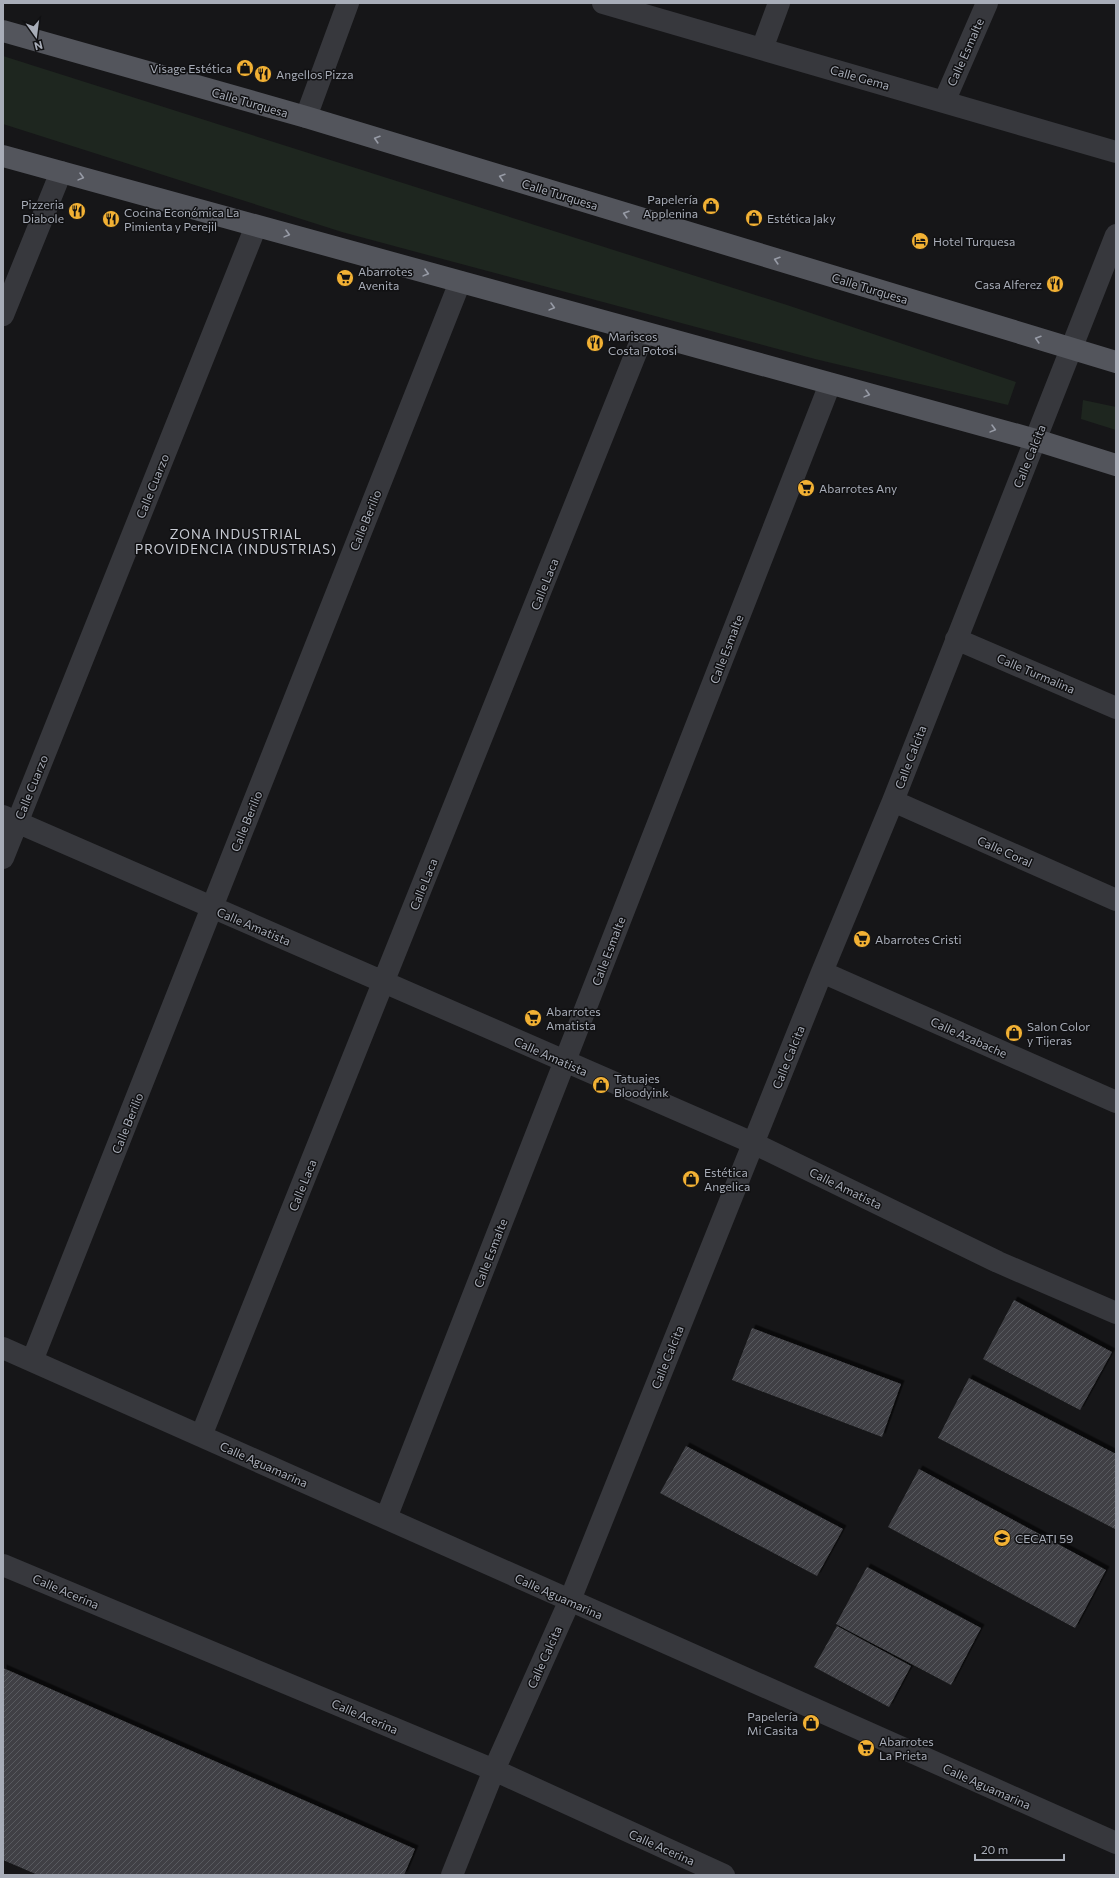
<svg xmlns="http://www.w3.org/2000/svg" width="1119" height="1878" viewBox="0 0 1119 1878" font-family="Commissioner,sans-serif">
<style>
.green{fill:#1e261f}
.building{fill:url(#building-hatch);filter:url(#shadow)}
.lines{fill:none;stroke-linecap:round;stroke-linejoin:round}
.minor{stroke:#37383d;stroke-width:22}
.major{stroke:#53555c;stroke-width:22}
.oneway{stroke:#979ba6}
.labels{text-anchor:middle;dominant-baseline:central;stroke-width:3;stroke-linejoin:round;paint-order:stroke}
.street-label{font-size:12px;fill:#a8adb8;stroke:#111113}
.poi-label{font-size:12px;fill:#a8adb8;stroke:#111113;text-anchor:start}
.neighbourhood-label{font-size:13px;letter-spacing:1px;fill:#c9ccd4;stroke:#111113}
</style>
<defs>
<pattern id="building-hatch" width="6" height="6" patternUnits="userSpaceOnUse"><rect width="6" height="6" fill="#404145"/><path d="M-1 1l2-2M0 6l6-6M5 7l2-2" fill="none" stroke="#595a5e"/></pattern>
<filter id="shadow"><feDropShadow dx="3.5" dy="-3.5" stdDeviation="0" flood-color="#0009"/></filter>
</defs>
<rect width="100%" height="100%" fill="#161618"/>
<path class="green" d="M3,56l787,250 226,76 -8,23 -193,-46 -473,-127 -339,-108z
M1083,400l33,7v23l-35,-11z"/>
<path class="building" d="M1014,1300l98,52 -32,58 -97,-51z
M752,1328l149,56 -19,53 -150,-57z
M969,1378l147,76 -1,75 -177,-91z
M686,1446l157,83 -26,47 -157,-83z
M919,1469l187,101 -31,58 -187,-101z
M867,1567l114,61 -30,57 -115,-61z
M837,1626l74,40 -22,41 -75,-40z
M3,1668l412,181 -11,26h-366l-35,-15z"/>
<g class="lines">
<path class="minor" d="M603,3l513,149
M762,49l17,-46
M944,102l43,-99
M306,117l42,-114
M3,315l58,-143
M956,639l160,69
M893,801l223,99
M3,816l750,327 245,119 118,51
M3,858l253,-632
M822,972l294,130
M3,1348l1113,495
M32,1361l428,-1079
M201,1436l443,-1103
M386,1518l444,-1134
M3,1565l491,205 230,105
M452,1875l42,-105 76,-170 252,-628 71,-171 223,-566"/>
<path class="major" d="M3,31l303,86 810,245
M3,156l1033,284 80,25"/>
</g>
<defs><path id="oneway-chevron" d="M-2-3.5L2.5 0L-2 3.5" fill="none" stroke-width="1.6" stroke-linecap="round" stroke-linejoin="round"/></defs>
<g class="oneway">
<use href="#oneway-chevron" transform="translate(377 139) rotate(-163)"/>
<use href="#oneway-chevron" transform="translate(81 177) rotate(15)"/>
<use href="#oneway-chevron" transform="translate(502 177) rotate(-163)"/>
<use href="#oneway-chevron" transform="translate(626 214) rotate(-163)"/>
<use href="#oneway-chevron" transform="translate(287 234) rotate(15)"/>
<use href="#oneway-chevron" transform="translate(777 260) rotate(-163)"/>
<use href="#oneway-chevron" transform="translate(426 273) rotate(15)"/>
<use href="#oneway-chevron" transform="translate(552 307) rotate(15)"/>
<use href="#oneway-chevron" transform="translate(1038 339) rotate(-163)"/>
<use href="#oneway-chevron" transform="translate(867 394) rotate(15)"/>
<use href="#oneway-chevron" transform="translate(993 429) rotate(15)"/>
</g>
<defs>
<g id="shop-disc" transform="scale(0.9)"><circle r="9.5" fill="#f2b134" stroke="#111113"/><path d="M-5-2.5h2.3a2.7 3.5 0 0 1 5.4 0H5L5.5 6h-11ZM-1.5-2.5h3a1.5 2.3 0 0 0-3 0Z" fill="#111"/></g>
<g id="restaurant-disc" transform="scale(0.9)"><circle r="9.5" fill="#f2b134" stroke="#111113"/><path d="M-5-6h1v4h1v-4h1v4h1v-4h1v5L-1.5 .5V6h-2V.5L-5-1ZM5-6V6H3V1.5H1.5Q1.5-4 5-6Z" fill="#111"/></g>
<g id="hotel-disc" transform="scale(0.9)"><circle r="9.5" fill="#f2b134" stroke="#111113"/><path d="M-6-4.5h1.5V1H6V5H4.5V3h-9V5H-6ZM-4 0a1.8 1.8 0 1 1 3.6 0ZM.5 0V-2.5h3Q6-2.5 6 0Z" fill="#111"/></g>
<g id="supermarket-disc" transform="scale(0.9)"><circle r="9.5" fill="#f2b134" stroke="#111113"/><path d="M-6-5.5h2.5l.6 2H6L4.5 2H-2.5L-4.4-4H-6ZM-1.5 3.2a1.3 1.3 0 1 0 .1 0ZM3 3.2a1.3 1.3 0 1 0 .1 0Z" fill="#111"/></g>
<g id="school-disc" transform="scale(0.9)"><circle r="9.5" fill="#f2b134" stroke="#111113"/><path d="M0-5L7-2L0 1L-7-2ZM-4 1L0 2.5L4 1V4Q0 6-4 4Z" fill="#111"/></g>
</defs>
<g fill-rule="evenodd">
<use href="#shop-disc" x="245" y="68"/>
<use href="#restaurant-disc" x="263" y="74"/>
<use href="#shop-disc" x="711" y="206"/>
<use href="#restaurant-disc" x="77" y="211"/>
<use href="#shop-disc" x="754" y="218"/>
<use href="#restaurant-disc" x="111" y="219"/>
<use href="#hotel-disc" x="920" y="241"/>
<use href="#supermarket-disc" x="345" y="278"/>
<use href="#restaurant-disc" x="1055" y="284"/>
<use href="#restaurant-disc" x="595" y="343"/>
<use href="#supermarket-disc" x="806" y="488"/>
<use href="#supermarket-disc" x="862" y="939"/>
<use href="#supermarket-disc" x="533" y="1018"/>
<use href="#shop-disc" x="1014" y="1033"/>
<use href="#shop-disc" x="601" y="1085"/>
<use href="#shop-disc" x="691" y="1179"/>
<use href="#school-disc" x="1002" y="1538"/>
<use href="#shop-disc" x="811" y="1723"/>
<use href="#supermarket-disc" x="866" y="1748"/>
</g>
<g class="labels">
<g class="street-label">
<text transform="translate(965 52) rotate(-66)">Calle Esmalte</text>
<text transform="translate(860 77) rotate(16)">Calle Gema</text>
<text transform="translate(250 102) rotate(16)">Calle Turquesa</text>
<text transform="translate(560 194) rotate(17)">Calle Turquesa</text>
<text transform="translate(870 288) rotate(17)">Calle Turquesa</text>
<text transform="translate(1029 456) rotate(-68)">Calle Calcita</text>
<text transform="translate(152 486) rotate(-68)">Calle Cuarzo</text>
<text transform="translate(365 520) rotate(-68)">Calle Berilio</text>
<text transform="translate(544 584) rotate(-68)">Calle Laca</text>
<text transform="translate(726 649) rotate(-69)">Calle Esmalte</text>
<text transform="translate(1036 673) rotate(23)">Calle Turmalina</text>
<text transform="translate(910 757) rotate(-69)">Calle Calcita</text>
<text transform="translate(31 787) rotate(-68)">Calle Cuarzo</text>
<text transform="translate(246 821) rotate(-68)">Calle Berilio</text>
<text transform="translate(1005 851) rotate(24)">Calle Coral</text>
<text transform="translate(423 884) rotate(-68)">Calle Laca</text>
<text transform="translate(254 926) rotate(23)">Calle Amatista</text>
<text transform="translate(608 951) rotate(-69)">Calle Esmalte</text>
<text transform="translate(969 1037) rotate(24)">Calle Azabache</text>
<text transform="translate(551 1056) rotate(24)">Calle Amatista</text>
<text transform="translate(788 1057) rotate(-68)">Calle Calcita</text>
<text transform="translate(127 1123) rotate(-68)">Calle Berilio</text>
<text transform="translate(302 1185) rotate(-68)">Calle Laca</text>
<text transform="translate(846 1188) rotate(26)">Calle Amatista</text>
<text transform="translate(490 1253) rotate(-69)">Calle Esmalte</text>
<text transform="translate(667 1357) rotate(-68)">Calle Calcita</text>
<text transform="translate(264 1464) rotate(24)">Calle Aguamarina</text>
<text transform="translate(66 1591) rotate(23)">Calle Acerina</text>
<text transform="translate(559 1596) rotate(24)">Calle Aguamarina</text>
<text transform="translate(544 1657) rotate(-66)">Calle Calcita</text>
<text transform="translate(365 1716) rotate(23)">Calle Acerina</text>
<text transform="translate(987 1786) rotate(24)">Calle Aguamarina</text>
<text transform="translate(662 1847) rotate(24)">Calle Acerina</text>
</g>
<g class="poi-label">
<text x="232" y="68" text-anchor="end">Visage Estética</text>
<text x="276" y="74">Angellos Pizza</text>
<text x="698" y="199" text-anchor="end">Papelería<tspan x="698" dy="14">Applenina</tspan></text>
<text x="64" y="204" text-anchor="end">Pizzeria<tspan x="64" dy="14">Diabole</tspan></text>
<text x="124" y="212">Cocina Económica La<tspan x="124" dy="14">Pimienta y Perejil</tspan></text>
<text x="767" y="218">Estética Jaky</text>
<text x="933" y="241">Hotel Turquesa</text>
<text x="358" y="271">Abarrotes<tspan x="358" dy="14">Avenita</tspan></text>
<text x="1042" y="284" text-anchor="end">Casa Alferez</text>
<text x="608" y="336">Mariscos<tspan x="608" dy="14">Costa Potosi</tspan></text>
<text x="819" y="488">Abarrotes Any</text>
<text x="875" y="939">Abarrotes Cristi</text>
<text x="546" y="1011">Abarrotes<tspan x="546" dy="14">Amatista</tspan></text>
<text x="1027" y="1026">Salon Color<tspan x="1027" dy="14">y Tijeras</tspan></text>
<text x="614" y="1078">Tatuajes<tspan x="614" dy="14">Bloodyink</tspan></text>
<text x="704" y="1172">Estética<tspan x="704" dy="14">Angelica</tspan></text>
<text x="1015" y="1538">CECATI 59</text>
<text x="798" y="1716" text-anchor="end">Papelería<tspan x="798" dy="14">Mi Casita</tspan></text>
<text x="879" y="1741">Abarrotes<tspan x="879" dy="14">La Prieta</tspan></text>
</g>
<g class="neighbourhood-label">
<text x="236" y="534">ZONA INDUSTRIAL<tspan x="236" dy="15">PROVIDENCIA (INDUSTRIAS)</tspan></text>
</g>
</g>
<rect width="1119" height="1878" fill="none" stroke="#a8adb8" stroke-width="8"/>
<g transform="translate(36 36) rotate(166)" stroke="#111113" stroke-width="3" paint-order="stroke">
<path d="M0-3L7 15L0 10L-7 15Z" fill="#a8adb8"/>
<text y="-6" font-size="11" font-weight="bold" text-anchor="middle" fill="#a8adb8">N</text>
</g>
<path d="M975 1854v6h89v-6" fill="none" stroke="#a8adb8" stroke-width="2"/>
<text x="981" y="1854" font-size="12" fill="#a8adb8" stroke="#111113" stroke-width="3" paint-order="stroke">20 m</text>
</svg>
